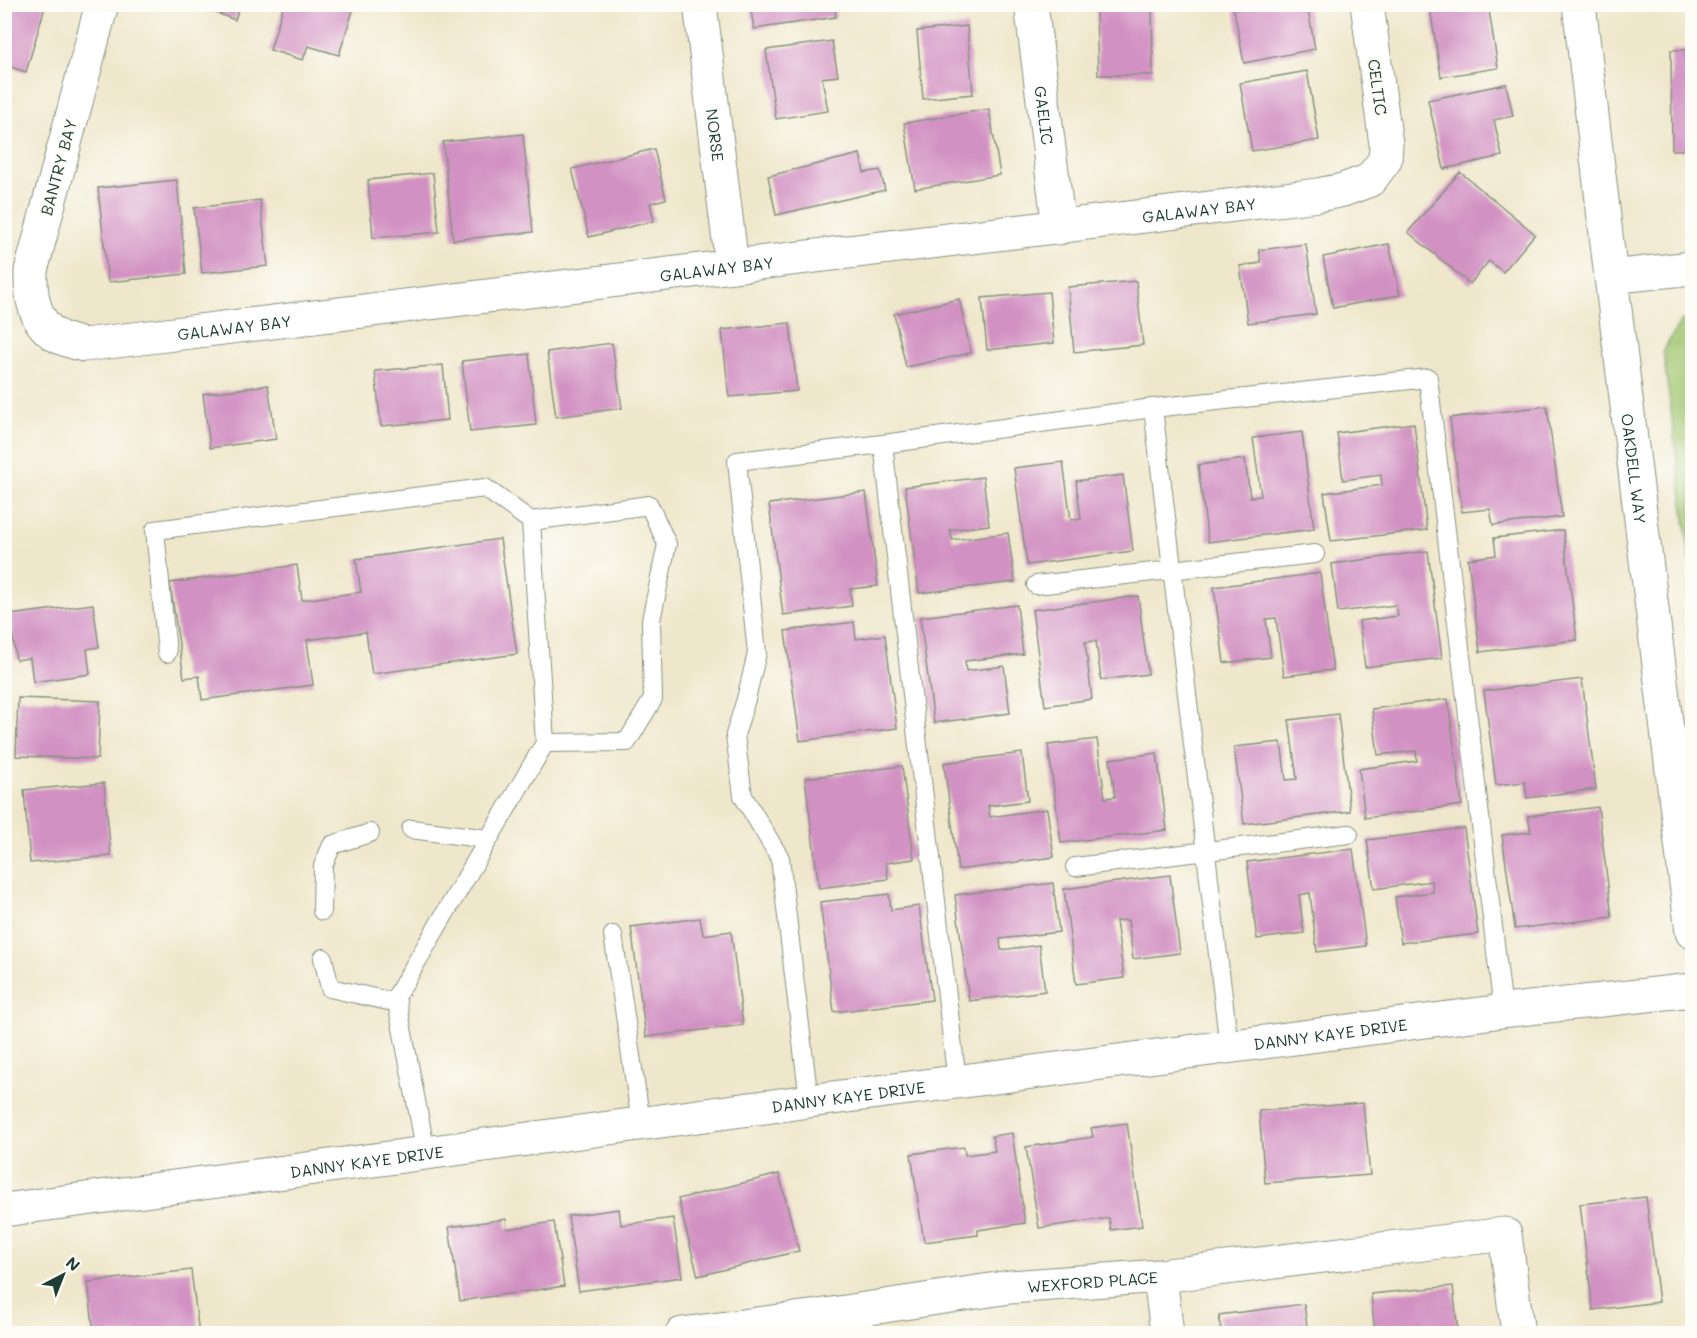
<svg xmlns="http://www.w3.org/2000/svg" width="1697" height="1338" viewBox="0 0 1697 1338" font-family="Mali,sans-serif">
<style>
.green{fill:#a1c670;stroke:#608252;stroke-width:1.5}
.building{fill:#d291c3}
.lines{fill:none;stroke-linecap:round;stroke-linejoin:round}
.service-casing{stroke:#879280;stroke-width:20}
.minor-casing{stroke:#879280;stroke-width:35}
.tertiary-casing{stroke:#879280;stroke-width:35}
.service{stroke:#fff;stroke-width:18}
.minor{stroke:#fff;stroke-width:33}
.tertiary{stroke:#fff;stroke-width:33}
.labels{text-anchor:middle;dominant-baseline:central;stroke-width:4.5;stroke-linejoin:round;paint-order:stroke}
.street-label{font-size:16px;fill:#1f3d34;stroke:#fdfcf7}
</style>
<rect width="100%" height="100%" fill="#fdfcf7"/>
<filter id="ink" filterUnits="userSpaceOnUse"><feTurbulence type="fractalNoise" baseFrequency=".0167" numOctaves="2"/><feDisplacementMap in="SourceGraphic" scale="12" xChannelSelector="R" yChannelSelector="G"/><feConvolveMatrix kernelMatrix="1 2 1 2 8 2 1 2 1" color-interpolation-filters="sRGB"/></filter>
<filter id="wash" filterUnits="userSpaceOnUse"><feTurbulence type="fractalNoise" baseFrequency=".008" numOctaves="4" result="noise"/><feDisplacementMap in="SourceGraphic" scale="24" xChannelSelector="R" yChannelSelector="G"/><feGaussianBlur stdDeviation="1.35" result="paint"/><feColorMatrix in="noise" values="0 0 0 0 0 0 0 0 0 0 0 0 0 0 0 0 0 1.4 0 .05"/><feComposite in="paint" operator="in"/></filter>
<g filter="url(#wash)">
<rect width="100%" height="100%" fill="#efe7cb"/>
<path class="green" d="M1692,317v256l-29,-222 18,-30z"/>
<g id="blocks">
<path class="building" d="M4,4h33l8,3 -19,65 -22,-7z
M193,4h47l-5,16z
M284,4h71l-16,51 -31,-9 -5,14 -33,-10z
M750,4h84l2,13 -82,12z
M1233,4h74l8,45 -71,14z
M1452,4h36l10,64 -57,9 -11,-69z
M1152,6l1,69h-55l-2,-67z
M967,26l6,68 -50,5 -6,-68z
M832,41l6,35 -16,2 6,33 -52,8 -10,-69z
M1671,50h21v100h-20z
M1307,71l12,69 -67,11 -12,-68z
M1506,84l7,32 -19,4 8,36 -58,13 -16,-69z
M989,109l11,66 -85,14 -11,-66z
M523,134l10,98 -80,8 -10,-98z
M654,149l12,50 -16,4 4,18 -65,16 -17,-68z
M860,154l4,19 16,-3 5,20 -109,25 -8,-39z
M1460,172l75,62 -32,38 -14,-11 -19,23 -62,-52z
M433,173l6,59 -66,6 -5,-58z
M177,180l9,94 -78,8 -10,-94z
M260,200l8,66 -66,7 -8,-65z
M1306,244l10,70 -68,9 -8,-57 21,-3 -2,-13z
M1389,244l11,51 -67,13 -10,-51z
M1136,281l7,64 -69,7 -6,-65z
M1049,292l5,51 -67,7 -5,-52z
M959,299l12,54 -65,14 -12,-53z
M790,323l7,68 -68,6 -7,-67z
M612,343l10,65 -66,9 -9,-65z
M529,354l7,71 -66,7 -8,-71z
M443,365l5,55 -67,6 -6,-55z
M268,385l8,54 -66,9 -7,-54z
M1547,406l15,111 -69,8 -3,-16 -28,3 -12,-94z
M1414,423l13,107 -96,11 -7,-48 58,-8 -1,-10 -38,5 -6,-47z
M1302,432l12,97 -106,13 -10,-77 47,-6 5,38 11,-1 -8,-58z
M1063,462l8,58 10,-1 -5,-38 47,-6 10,76 -106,14 -13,-97z
M983,477l6,48 -39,5 2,10 56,-7 7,49 -96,11 -14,-106z
M866,492l12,94 -28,3 2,17 -69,9 -14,-111z
M1563,530l14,110 -97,12 -12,-93 28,-4 -2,-17z
M500,539l17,115 -145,20 -6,-42 -59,8 6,45 -111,15 -3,-24 -15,2 -14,-95 127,-18 5,35 59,-8 -5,-33z
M1428,551l14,107 -77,9 -6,-46 39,-5 -2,-11 -58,7 -6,-48z
M1320,573l13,97 -49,6 -8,-58 -10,1 5,38 -47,6 -10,-76z
M1138,596l10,78 -47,6 -5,-39 -11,1 7,57 -47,7 -13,-96z
M93,604l6,43 -12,2 3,25 -57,8 -3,-24 -14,2 -6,-45z
M1017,605l6,49 -58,7 1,10 38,-5 6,47 -76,10 -14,-106z
M854,622l2,17 29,-4 12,93 -97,13 -15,-110z
M1582,679l14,110 -69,9 -2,-16 -29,3 -12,-94z
M18,698l82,3 -2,58 -82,-3z
M1448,699l14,106 -97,13 -6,-49 58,-8 -1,-10 -38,4 -6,-46z
M1338,714l12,97 -106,13 -10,-77 47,-5 5,38 11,-1 -8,-59z
M1097,739l8,59 10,-1 -5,-38 47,-6 10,77 -106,13 -13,-98z
M1022,753l6,48 -40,5 2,11 57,-8 7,48 -96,13 -14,-107z
M902,766l12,93 -28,4 2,16 -69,9 -14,-110z
M104,783l7,73 -81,7 -6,-73z
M1598,807l14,110 -97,12 -13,-94 29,-3 -3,-16z
M1464,828l14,106 -77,9 -6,-46 38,-5 -1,-11 -58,8 -7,-49z
M1353,849l13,97 -49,6 -7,-59 -11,2 5,38 -47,6 -10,-77z
M1170,875l10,78 -47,6 -5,-39 -12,1 8,57 -48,6 -12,-95z
M1053,883l6,49 -59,7 1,11 38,-5 6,46 -76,10 -14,-106z
M889,894l2,16 28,-4 13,94 -98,12 -14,-110z
M700,918l3,17 28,-4 12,94 -97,12 -15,-110z
M1363,1103l7,72 -105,8 -6,-72z
M1127,1123l15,103 -31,4 -2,-12 -70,10 -13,-81 67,-10 -2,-9z
M1012,1133l13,90 -47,7v5l-54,7 -13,-88 53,-7 1,8 30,-4 -3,-15z
M779,1174l20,77 -101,25 -20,-77z
M1646,1197l13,105 -66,8 -13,-106z
M619,1209l2,16 52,-7 9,59 -103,14 -11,-75z
M506,1219l1,10 47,-7 10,64 -104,15 -11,-74z
M191,1270l8,64h-105l-6,-52z
M1453,1286l5,48h-83l-4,-40z
M1304,1304l4,30h-86l-3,-19z"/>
</g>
</g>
<g filter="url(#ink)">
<use href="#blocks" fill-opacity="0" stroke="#879280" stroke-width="1.5"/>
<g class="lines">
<g class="service-casing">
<path id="service" d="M1153,408l76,639
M883,444l74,638
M1036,585l279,-31
M167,653l-12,-123 330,-42 46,33
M411,829l77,10
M1075,867l274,-33
M322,911l1,-45 9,-21 38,-12
M613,935l28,188
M323,958l7,30 67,15
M809,1101l-29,-243 -37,-62 -8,-61 11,-36 11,-46 -20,-192 146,-17 270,-36 275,-30 75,633
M426,1153l-30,-156 149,-254 -14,-222 118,-16 18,39 -16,76 2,79 -26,43 -82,1"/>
</g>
<g class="minor-casing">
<g id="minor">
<path id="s1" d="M102,4l-71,267c-1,25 3,55 30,67 7,3 15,5 23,7l1234,-150 25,-5 27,-10 15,-20 1,-16 -19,-140"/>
<path id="s2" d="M700,4l32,262"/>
<path id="s3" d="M1031,4l28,224"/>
<path id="s4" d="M4,1210l805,-109 694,-90 189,-21"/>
<path d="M1160,1276l7,58"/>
<path id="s5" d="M682,1334l143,-19 185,-28 150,-11 345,-42 13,100"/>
</g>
</g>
<g class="tertiary-casing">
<g id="tertiary">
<path id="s6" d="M1579,4l32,273 81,655"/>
<path d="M1611,277l81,-9"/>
</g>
</g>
<use href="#service" class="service"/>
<use href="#minor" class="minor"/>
<use href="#tertiary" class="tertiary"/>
</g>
</g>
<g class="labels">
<g class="street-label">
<text transform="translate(1378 87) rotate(82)">CELTIC</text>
<text stroke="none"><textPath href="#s3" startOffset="112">GAELIC</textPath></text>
<text stroke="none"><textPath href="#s2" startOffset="132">NORSE</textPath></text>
<text transform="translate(58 167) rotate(-75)">BANTRY BAY</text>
<text stroke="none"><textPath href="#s1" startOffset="1502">GALAWAY BAY</textPath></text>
<text stroke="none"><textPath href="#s1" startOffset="1016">GALAWAY BAY</textPath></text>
<text stroke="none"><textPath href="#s1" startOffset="530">GALAWAY BAY</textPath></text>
<text stroke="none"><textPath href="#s6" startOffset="468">OAKDELL WAY</textPath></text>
<text stroke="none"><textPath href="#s4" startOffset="1338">DANNY KAYE DRIVE</textPath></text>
<text stroke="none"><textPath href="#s4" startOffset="852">DANNY KAYE DRIVE</textPath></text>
<text stroke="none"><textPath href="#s4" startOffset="366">DANNY KAYE DRIVE</textPath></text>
<text stroke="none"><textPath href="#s5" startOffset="414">WEXFORD PLACE</textPath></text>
</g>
</g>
<rect width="1697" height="1338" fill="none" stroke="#fdfcf7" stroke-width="24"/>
<g transform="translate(63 1275) rotate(42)" stroke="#fdfcf7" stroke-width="4.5" paint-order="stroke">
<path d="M0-4.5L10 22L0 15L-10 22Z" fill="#1f3d34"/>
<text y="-9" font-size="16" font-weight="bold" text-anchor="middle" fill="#1f3d34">N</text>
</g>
</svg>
